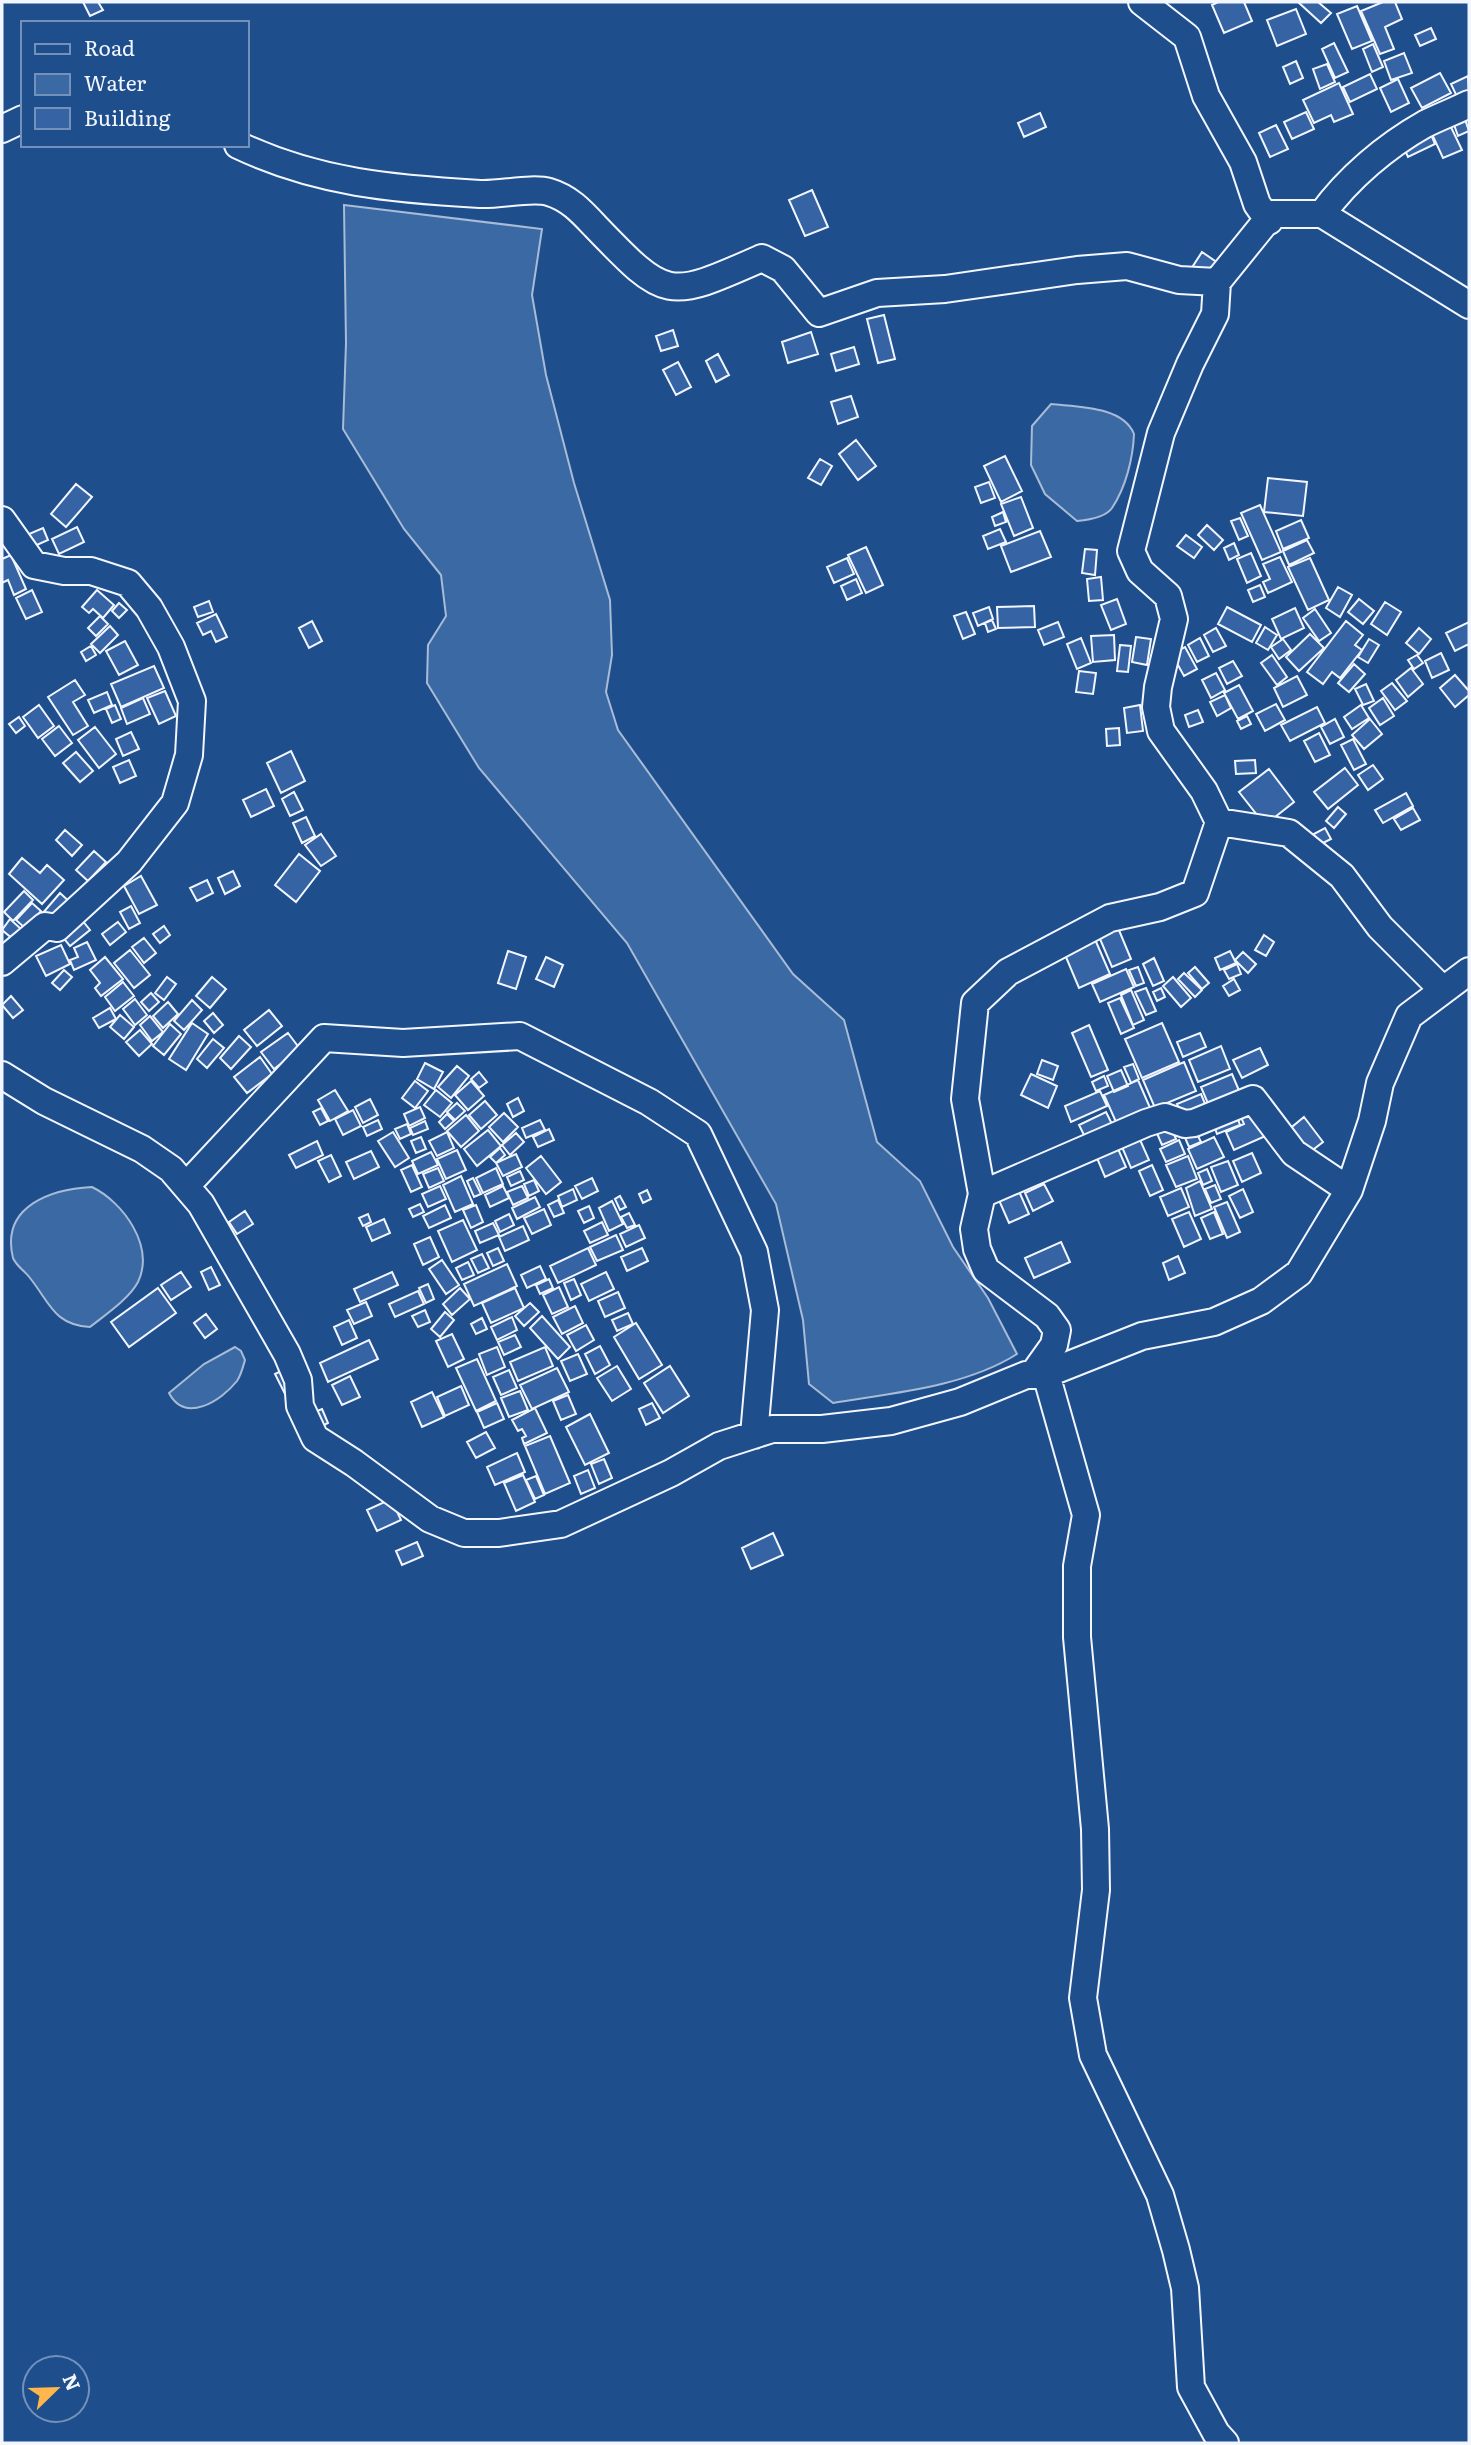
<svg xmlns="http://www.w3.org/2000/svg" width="1471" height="2445" viewBox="0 0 1471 2445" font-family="Literata,serif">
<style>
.water{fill:#3b69a3;stroke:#a8bbd7;stroke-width:2}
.building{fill:#3563a3;stroke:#f2f6ff;stroke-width:2}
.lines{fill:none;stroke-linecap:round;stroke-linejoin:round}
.minor-casing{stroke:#f2f6ff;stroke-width:30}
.minor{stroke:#1f4e8c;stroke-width:26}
</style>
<rect width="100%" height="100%" fill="#1f4e8c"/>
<path class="water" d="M344,205l198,24 -10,66 14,80 28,108 36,117 2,55 -6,37 12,38 175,244 51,46 33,122 43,39 33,66 35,51 29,56c-52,33 -124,39 -184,49l-24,-19 -6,-64 -27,-116 -149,-261 -148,-175 -52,-85 1,-38 18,-29 -5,-41 -37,-46 -61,-100 3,-86z
M1051,404c26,3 72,2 83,30 -1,24 -8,53 -22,74 -6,9 -24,12 -35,13l-32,-27 -14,-29 1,-39z
M92,1187c31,15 63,59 46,95 -9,17 -33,33 -48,45 -36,-2 -40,-24 -60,-49 -5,-7 -13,-11 -17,-20 -13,-53 40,-69 79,-71z
M235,1347l6,4 4,9c-2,7 -4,15 -8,21 -16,20 -52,43 -68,12l35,-29z"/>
<path class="building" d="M83,2h15l5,8 -13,6z
M1218,2h26l8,19 -28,12 -12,-28z
M1298,2h20l13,11 -10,10z
M1383,2h12l7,17 -17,8 9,22 -14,5 -19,-43z
M1357,6l15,35 -20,8 -15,-35z
M1296,9l10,25 -29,12 -10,-26z
M1431,28l5,11 -16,7 -5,-11z
M1334,43l14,29 -13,6 -13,-29z
M1373,44l10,23 -11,5 -9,-23z
M1404,53l8,20 -21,7 -7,-19z
M1296,61l7,17 -13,6 -7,-17z
M1327,64l8,18 -15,7 -7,-20z
M1440,73l11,20 -29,15 -11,-20z
M1370,74l7,15 -27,13 -7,-15z
M1468,76l1,20 -10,5 -8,-17z
M1398,79l11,24 -18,9 -11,-24z
M1339,83l14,31 -19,8 -3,-7 -17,8 -11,-23z
M1462,111l7,20 -11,5 -7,-20z
M1306,112l8,17 -22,10 -8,-17z
M1040,113l6,14 -22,10 -6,-14z
M1449,123l13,27 -19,8 -12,-26z
M1276,125l12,24 -18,8 -11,-24z
M1430,132l5,12 -27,13 -6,-13z
M812,190l16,37 -23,9 -16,-36z
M1202,252l16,11 -11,16 -16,-10z
M884,315l11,44 -17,4 -11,-44z
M673,330l5,16 -17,5 -5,-15z
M811,332l7,22 -30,9 -6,-21z
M854,347l5,17 -23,7 -5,-17z
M718,354l11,21 -13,7 -10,-21z
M678,362l13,25 -15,8 -13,-25z
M851,396l7,21 -20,7 -7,-22z
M856,440l20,26 -18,14 -19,-26z
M1005,456l17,35 -21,11 -17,-36z
M820,459l12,7 -11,19 -13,-7z
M1268,478l39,4 -4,34 -39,-4z
M989,482l6,16 -14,5 -6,-16z
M76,484l16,13 -26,30 -15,-13z
M1021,497l12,31 -19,8 -13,-32z
M1260,505l21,47 -19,8 -21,-47z
M1003,512l3,10 -11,4 -3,-9z
M1240,518l8,18 -9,4 -8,-19z
M1301,520l8,18 -26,11 -7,-18z
M1207,525l16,15 -9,10 -16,-15z
M77,527l7,15 -25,12 -7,-15z
M43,528l5,12 -20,9 -6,-12z
M1000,529l6,13 -18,7 -5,-13z
M1040,531l11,26 -40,15 -10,-26z
M1186,535l16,12 -8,11 -17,-12z
M1307,540l7,13 -25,12 -6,-14z
M1234,543l5,12 -10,5 -5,-12z
M866,547l17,38 -17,8 -18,-38z
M1085,549l12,1 -2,25 -13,-2z
M1251,553l10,23 -14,7 -10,-24z
M11,555l15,34 -12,6 -6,-15 -6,3v-24z
M1280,557l12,25 -24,11 -5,-11 7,-3 -7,-15z
M847,558l7,16 -20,9 -7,-16z
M1310,558l19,42 -21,10 -20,-43z
M1101,577l2,23 -14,1 -2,-22z
M856,579l6,14 -15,7 -6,-14z
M1260,585l5,12 -12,5 -5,-12z
M1338,587l14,8 -12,22 -14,-9z
M32,590l10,22 -16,7 -10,-21z
M97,590l17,15 -11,13 -10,-9 -4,4 -7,-6z
M1117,599l9,25 -15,6 -10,-25z
M1359,599l15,12 -11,13 -15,-12z
M209,601l4,11 -15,5 -4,-10z
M1385,602l16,10 -14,23 -16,-11z
M119,603l8,7 -8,8 -7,-7z
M1034,606l1,21 -37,1 -1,-21z
M989,607l4,12 -15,7 -5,-13z
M1227,607l34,18 -9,17 -34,-18z
M1295,608l9,20 -23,11 -9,-20z
M1315,609l16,24 -12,8 -16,-23z
M966,612l9,22 -12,5 -9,-23z
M216,614l11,23 -11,5 -5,-11 -8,4 -6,-12z
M100,616l8,8 -12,12 -8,-8z
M992,620l4,9 -8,3 -3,-9z
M312,621l10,20 -13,7 -10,-20z
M1346,621l17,14 -8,10 7,5 -22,28 -8,-6 -9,12 -16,-12z
M1058,622l6,15 -20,8 -6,-15z
M1469,622v22l-14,7 -9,-18z
M110,626l8,9 -18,18 -9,-9z
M1265,627l12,8 -9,15 -12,-7z
M1216,628l10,18 -13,6 -9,-17z
M1419,628l12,11 -12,15 -13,-11z
M1310,634l14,14 -25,23 -13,-14z
M1114,635l1,25 -22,2 -2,-26z
M1136,637l15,2 -4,26 -15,-3z
M1081,638l10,25 -14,6 -10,-25z
M1200,638l9,18 -12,6 -9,-17z
M1283,639l8,11 -12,9 -8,-12z
M1369,639l10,6 -11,18 -10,-6z
M125,641l13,24 -19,10 -13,-24z
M1120,645l11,1 -3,26 -11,-1z
M91,646l5,9 -10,6 -5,-9z
M1185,647l12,22 -13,7 -6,-11 -6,3 -6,-11z
M1441,653l8,17 -17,8 -7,-17z
M1272,655l15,22 -10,8 -16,-22z
M1417,655l6,8 -9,6 -6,-9z
M1233,661l9,15 -15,8 -8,-16z
M1354,664l11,10 -16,18 -11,-9z
M154,666l10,22 -43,19 -10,-23z
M1411,668l12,16 -15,13 -12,-17z
M1079,671l17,2 -3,21 -17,-2z
M1216,673l9,17 -14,8 -9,-18z
M1455,675l14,16v4l-14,12 -15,-19z
M1297,676l10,19 -24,12 -9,-19z
M75,680l10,15 -12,7 15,24 -15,9 -25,-38z
M1392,683l15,18 -12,9 -14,-19z
M1366,684l8,17 -11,4 -8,-16z
M1239,685l14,26 -15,8 -14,-26z
M165,691l11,25 -17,8 -12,-26z
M107,692l5,13 -18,8 -6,-13z
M1225,695l6,13 -14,8 -7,-14z
M143,698l7,16 -23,10 -6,-16z
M1383,698l11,18 -14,9 -11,-17z
M1276,704l9,16 -20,11 -9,-17z
M39,705l15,21 -16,12 -15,-21z
M115,705l6,14 -9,4 -6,-14z
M1140,705l3,26 -16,2 -3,-25z
M1361,705l8,13 -17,11 -8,-12z
M1317,707l8,16 -35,18 -9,-16z
M1198,710l5,12 -14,5 -4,-12z
M1247,716l4,8 -10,5 -4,-8z
M19,717l6,9 -9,7 -7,-9z
M1335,719l9,18 -14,7 -9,-17z
M1370,719l12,15 -18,15 -12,-14z
M59,726l13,17 -17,13 -13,-17z
M95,727l21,27 -17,14 -21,-28z
M1119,728l1,17 -13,1 -1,-17z
M131,732l8,17 -16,7 -7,-17z
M1319,733l11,22 -15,7 -11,-21z
M1353,739l13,25 -12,6 -13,-25z
M291,751l14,30 -24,12 -14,-30z
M76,752l17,19 -13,11 -17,-19z
M129,760l7,16 -16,7 -7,-16z
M1255,760l1,13 -20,1 -1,-13z
M1373,765l10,14 -15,11 -10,-15z
M1345,768l13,17 -30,24 -14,-17z
M1269,769l25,33 -29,23 -26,-33z
M266,789l8,17 -23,11 -8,-17z
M294,792l9,18 -13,6 -8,-17z
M1406,793l7,13 -30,17 -8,-13z
M1338,807l8,7 -12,14 -8,-7z
M1413,808l7,12 -19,10 -7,-11z
M306,817l9,19 -13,7 -9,-20z
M1325,828l6,11 -14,7 -5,-11z
M65,830l17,15 -10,11 -16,-16z
M321,834l15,22 -15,10 -16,-21z
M94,851l12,11 -18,19 -12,-11z
M299,854l21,17 -24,31 -21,-17z
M22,858l18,15 7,-8 17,15 -22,24 -33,-30z
M233,871l7,15 -15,8 -7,-16z
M141,876l16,29 -18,9 -15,-28z
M207,880l6,13 -16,8 -7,-13z
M24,891l9,9 -20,21 -9,-9z
M60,893l13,12 -18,21 -13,-12z
M32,903l9,8 -15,18 -10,-9z
M131,906l9,17 -11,6 -9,-17z
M78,915l12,15 -20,16 -12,-15z
M10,919l11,10 -8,10 -11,-9z
M118,922l8,10 -16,13 -8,-11z
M1116,923l15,36 -19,8 -15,-35z
M164,926l6,9 -10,8 -7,-9z
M1264,935l10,7 -8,14 -11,-6z
M1094,937l16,37 -31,14 -16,-38z
M144,938l12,15 -12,10 -12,-16z
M87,942l9,18 -22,10 -4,-10 8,-3 -4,-9z
M61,945l9,19 -24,12 -10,-20z
M130,950l20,25 -16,13 -20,-25z
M508,951l18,6 -10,32 -18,-6z
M1230,951l6,12 -16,7 -5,-12z
M1243,952l13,12 -8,9 -13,-13z
M105,957l18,22 -22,17 -6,-8 5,-5 -10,-13z
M546,957l17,8 -9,22 -18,-8z
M1154,958l10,23 -11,5 -10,-22z
M1237,964l4,10 -12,5 -5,-9z
M1138,967l6,16 -8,3 -7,-16z
M1195,967l14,16 -7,6 -14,-16z
M1126,969l8,18 -34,15 -8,-18z
M64,970l8,7 -12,13 -8,-7z
M1184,973l18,17 -7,7 -17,-18z
M167,977l9,7 -12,16 -9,-7z
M212,977l14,12 -16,19 -14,-12z
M1173,977l18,21 -10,9 -18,-21z
M1234,979l6,11 -11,6 -6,-10z
M123,982l11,14 -19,15 -10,-14z
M1146,988l10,23 -10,4 -11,-23z
M1161,988l4,9 -8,4 -4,-9z
M1131,990l13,30 -11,5 -12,-30z
M151,993l8,9 -10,9 -8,-9z
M11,996l12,14 -10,8 -11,-13z
M1120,998l14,30 -13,6 -13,-31z
M135,999l12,16 -12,10 -12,-16z
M192,1000l10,10 -18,20 -10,-9z
M168,1002l10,12 -15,14 -10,-12z
M110,1008l6,11 -17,9 -6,-10z
M269,1010l13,16 -25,20 -13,-16z
M213,1013l10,12 -9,8 -10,-12z
M120,1015l14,12 -10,12 -14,-12z
M150,1016l13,16 -11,9 -12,-16z
M192,1023l16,11 -22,36 -17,-11z
M1162,1023l17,39 -37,16 -17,-39z
M170,1024l11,10 -17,21 -11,-9z
M1089,1025l19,45 -17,7 -19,-44z
M140,1030l12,14 -13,12 -13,-14z
M288,1033l12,16 -26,20 -13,-17z
M1200,1033l6,14 -23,10 -6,-15z
M239,1036l12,11 -20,22 -11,-11z
M213,1039l11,9 -17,20 -10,-9z
M1221,1046l9,23 -32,13 -9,-22z
M1260,1048l8,17 -26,13 -9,-18z
M260,1057l12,17 -25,19 -13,-16z
M1042,1060l16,6 -5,14 -16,-6z
M1184,1062l12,29 -41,17 -12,-28z
M425,1063l18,9 -9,17 -17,-10z
M1133,1064l6,15 -8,4 -7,-16z
M457,1066l12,10 -18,22 -13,-11z
M1121,1070l7,16 -14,6 -7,-16z
M479,1072l8,10 -8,6 -8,-9z
M1031,1074l26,12 -9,22 -27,-13z
M1232,1074l11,26 -31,13 -11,-26z
M1104,1076l4,10 -12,5 -4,-9z
M1138,1080l16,37 -34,14 -16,-36z
M415,1081l13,10 -13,17 -13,-10z
M471,1081l13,15 -16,14 -13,-15z
M335,1090l13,21 -18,10 -12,-21z
M436,1090l16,13 -12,14 -16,-12z
M1100,1091l7,15 -36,16 -6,-16z
M1201,1094l7,17 -23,10 -8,-17z
M518,1098l6,13 -11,6 -6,-13z
M370,1099l8,16 -15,8 -8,-16z
M485,1101l12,14 -16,14 -12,-14z
M457,1103l8,8 -10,9 -8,-8z
M1257,1105l13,29 -36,16 -8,-18 18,-8 -5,-11z
M420,1107l5,11 -16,8 -5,-12z
M321,1108l7,13 -8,4 -7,-13z
M353,1110l8,16 -18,9 -8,-16z
M1235,1111l5,14 -23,9 -5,-14z
M1106,1112l10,20 -27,13 -10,-20z
M504,1113l14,14 -15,15 -14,-15z
M447,1114l7,7 -9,8 -6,-7z
M466,1115l13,16 -18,16 -14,-16z
M1304,1117l19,25 -17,13 -19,-24z
M378,1120l4,9 -15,7 -4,-9z
M540,1120l5,10 -19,8 -4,-10z
M425,1121l3,8 -15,6 -3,-7z
M407,1124l4,10 -11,5 -5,-10z
M1170,1125l6,14 -14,6 -6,-14z
M1194,1128l7,14 -12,5 -6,-14z
M549,1129l5,11 -16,7 -5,-10z
M488,1130l13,16 -24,20 -13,-17z
M393,1132l16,26 -14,9 -17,-26z
M447,1132l7,16 -17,8 -8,-15z
M516,1133l8,9 -14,13 -8,-10z
M1137,1133l12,27 -18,8 -12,-28z
M421,1137l5,12 -10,4 -5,-12z
M1214,1137l10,20 -27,12 -9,-20z
M1179,1140l6,14 -19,8 -6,-13z
M317,1141l6,14 -27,13 -7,-13z
M1115,1142l11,25 -21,10 -11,-26z
M500,1148l5,7 -9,8 -6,-6z
M457,1150l9,20 -20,9 -9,-20z
M371,1151l8,16 -25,12 -8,-17z
M431,1152l7,13 -20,9 -6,-13z
M1252,1153l9,20 -19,9 -9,-21z
M516,1154l6,13 -19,9 -7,-13z
M331,1155l10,21 -12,6 -11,-21z
M541,1156l20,26 -15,12 -20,-26z
M1188,1156l9,23 -21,8 -10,-22z
M1228,1161l10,24 -17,7 -10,-25z
M412,1165l10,22 -11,5 -10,-22z
M1152,1165l11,25 -13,6 -11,-25z
M438,1168l6,13 -15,7 -6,-14z
M496,1168l7,16 -20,9 -7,-15z
M1207,1169l5,12 -9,4 -5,-12z
M520,1171l4,9 -13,6 -4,-9z
M461,1176l12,28 -18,8 -12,-27z
M473,1178l8,16 -7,3 -7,-16z
M592,1178l6,13 -16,8 -7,-13z
M534,1180l5,11 -10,5 -5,-12z
M1200,1181l12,28 -17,7 -9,-28z
M1044,1184l9,17 -20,10 -8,-18z
M1215,1185l6,14 -10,4 -6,-14z
M440,1186l6,13 -18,8 -6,-13z
M503,1186l6,12 -19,9 -5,-12z
M522,1186l6,12 -15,7 -6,-13z
M1181,1188l8,19 -21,9 -8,-19z
M573,1189l4,11 -15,7 -4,-11z
M1018,1189l11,25 -20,9 -11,-25z
M1243,1189l10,23 -13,6 -11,-22z
M647,1190l4,9 -8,4 -4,-9z
M620,1196l6,11 -6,3 -5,-11z
M535,1197l5,10 -23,12 -5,-11z
M558,1200l6,13 -10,4 -6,-12z
M612,1201l11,23 -14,7 -10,-23z
M1227,1202l13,30 -13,6 -13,-31z
M420,1204l4,8 -11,5 -4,-8z
M445,1205l6,13 -22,10 -6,-12z
M476,1205l7,17 -12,6 -8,-18z
M589,1206l5,12 -10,5 -6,-12z
M544,1209l7,16 -19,9 -8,-16z
M245,1211l8,13 -16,10 -8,-12z
M1189,1212l12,27 -17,8 -12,-28z
M1214,1212l9,22 -13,5 -9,-21z
M629,1213l6,12 -8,3 -6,-11z
M368,1214l3,8 -8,4 -4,-8z
M509,1214l5,11 -14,7 -5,-11z
M384,1219l6,14 -18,8 -6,-14z
M463,1220l14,30 -25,12 -14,-31z
M602,1222l6,13 -18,8 -6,-12z
M493,1223l6,12 -19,8 -5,-12z
M639,1225l6,13 -19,9 -6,-13z
M523,1226l6,14 -24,11 -6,-14z
M616,1235l7,15 -26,11 -7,-14z
M430,1237l9,20 -16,8 -9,-21z
M1061,1242l9,20 -36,16 -9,-20z
M498,1248l6,13 -11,5 -6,-13z
M588,1248l8,17 -38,18 -8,-17z
M642,1248l6,13 -21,10 -6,-14z
M482,1254l7,14 -11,5 -7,-14z
M1178,1256l7,17 -16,7 -6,-17z
M442,1260l17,25 -13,9 -17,-25z
M468,1262l6,13 -12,5 -6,-12z
M507,1264l10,22 -43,20 -10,-22z
M540,1266l6,13 -19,9 -6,-13z
M211,1267l9,18 -11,5 -8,-18z
M181,1272l10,15 -20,13 -10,-15z
M392,1272l6,13 -38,17 -6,-13z
M606,1272l8,17 -25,12 -8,-17z
M549,1279l4,9 -13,6 -4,-9z
M574,1279l7,16 -10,5 -7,-17z
M428,1284l6,15 -8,4 -7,-15z
M559,1287l9,20 -16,7 -9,-19z
M158,1288l18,25 -47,34 -18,-25z
M460,1288l10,11 -18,16 -9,-11z
M515,1288l9,20 -33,15 -9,-20z
M418,1291l6,13 -29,13 -6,-13z
M618,1292l7,16 -20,9 -7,-16z
M366,1302l6,14 -18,8 -7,-14z
M530,1303l9,9 -15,14 -9,-10z
M575,1306l8,17 -21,11 -9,-17z
M425,1310l5,12 -12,5 -6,-11z
M445,1312l9,8 -14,17 -9,-8z
M628,1313l5,11 -16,7 -5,-11z
M206,1314l11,15 -12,9 -11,-15z
M542,1316l28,31 -12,12 -28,-31z
M512,1317l5,13 -20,10 -6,-13z
M482,1318l5,11 -11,5 -5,-10z
M349,1320l8,18 -15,7 -8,-18z
M636,1323l26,42 -23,14 -25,-42z
M586,1325l8,15 -18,11 -9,-16z
M452,1334l12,25 -16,8 -12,-26z
M515,1335l6,12 -17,8 -6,-13z
M369,1340l9,19 -50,23 -8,-19z
M600,1346l10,19 -15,9 -10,-20z
M497,1347l8,20 -18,8 -8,-21z
M545,1347l8,19 -35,15 -8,-19z
M578,1354l9,20 -17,7 -9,-20z
M477,1359l19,42 -20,10 -20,-43z
M617,1366l14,23 -19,12 -15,-23z
M670,1366l19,30 -26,17 -19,-30z
M287,1368l11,22 -12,6 -11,-22z
M557,1368l12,24 -37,17 -12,-24z
M509,1370l8,18 -16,7 -8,-18z
M350,1376l10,21 -18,8 -10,-20z
M461,1386l8,19 -24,11 -8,-19z
M520,1391l8,19 -19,7 -8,-19z
M432,1392l12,25 -22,10 -11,-25z
M568,1395l8,19 -15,6 -8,-19z
M497,1403l7,16 -20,9 -7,-16z
M652,1403l8,15 -14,7 -7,-16z
M535,1408l12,25 -23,11 -2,-6 4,-2 -4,-7 -4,2 -6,-11z
M322,1409l6,14 -14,7 -7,-15z
M590,1414l19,39 -24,12 -19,-38z
M486,1432l9,16 -19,10 -9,-16z
M550,1436l20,47 -25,11 -20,-48z
M517,1453l8,19 -30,13 -8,-18z
M604,1459l8,19 -13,6 -8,-20z
M588,1470l7,18 -14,6 -7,-18z
M523,1475l12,27 -19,9 -12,-28z
M536,1476l8,19 -9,4 -9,-19z
M391,1499l10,21 -24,11 -10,-21z
M773,1533l10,22 -32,14 -9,-21z
M417,1542l6,14 -21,9 -6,-14z"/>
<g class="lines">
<g class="minor-casing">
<path id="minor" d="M1142,2l45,35 19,59 37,66 14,42 12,17
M2,129l21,-10
M238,145c80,38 156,44 242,49 20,1 52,-7 69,-2 20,6 32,19 46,34 72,75 72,74 167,32l21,11 36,44 58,-20 68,-4 132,-19 50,-4 52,14 38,2
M1322,214c26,-36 64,-68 103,-90 14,-7 30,-13 44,-20
M2,520l32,45 30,6h27l37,12 21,25 22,39 21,54 -3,54 -14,48 -46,59 -72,66 -12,-2 -43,36
M1219,822l70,11 53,43 38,51 63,63
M2,1075l42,26 98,48 29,20 30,35 86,150 11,26 2,26 15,32 39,25 76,56 34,14h35l62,-9 110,-51 48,-27 53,-17h50l69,-8 69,-19 66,-27 20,-1 96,-38 72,-14 47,-21 38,-28 50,-83 23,-69 8,-38 29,-67 60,-45
M186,1186l138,-148 79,5 117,-7 129,66 49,32 56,118 11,58 -11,125
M982,1194l164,-71 19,-6 20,7 9,-1 59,-24 41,54 55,37
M1034,1373l20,-28 3,-15 -10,-14 -61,-46 -9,-21 -3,-20 8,-35 -17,-95 10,-96 33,-31 102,-54 50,-11 35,-14 24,-71 -15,-31 -43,-60 -5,-24 2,-20 16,-68 -6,-23 -28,-25 -9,-20 30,-118 29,-69 25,-50 2,-32 55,-68h50l147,91
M1046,1374l40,141 -9,51v71l18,192 1,61 -13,108 10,57 67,140 16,55 9,38 6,99 25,46 9,10"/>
</g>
<use href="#minor" class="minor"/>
</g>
<rect width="1471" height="2445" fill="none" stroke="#f2f6ff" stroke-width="7"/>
<rect x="21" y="21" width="228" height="126" fill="#1f4e8c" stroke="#7391ba" stroke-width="2"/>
<rect x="35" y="44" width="35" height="10" fill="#1f4e8c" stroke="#7391ba" stroke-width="2"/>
<text x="84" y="56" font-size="21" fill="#f2f6ff">Road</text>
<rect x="35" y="74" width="35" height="21" fill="#3b69a3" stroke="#7391ba" stroke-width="2"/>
<text x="84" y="91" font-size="21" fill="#f2f6ff">Water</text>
<rect x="35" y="108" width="35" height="21" fill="#3563a3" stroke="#7391ba" stroke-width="2"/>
<text x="84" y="126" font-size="21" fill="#f2f6ff">Building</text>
<g transform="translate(56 2389) rotate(67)"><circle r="33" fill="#1f4e8c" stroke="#7391ba" stroke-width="2"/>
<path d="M0-5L12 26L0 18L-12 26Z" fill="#ffb74d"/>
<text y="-10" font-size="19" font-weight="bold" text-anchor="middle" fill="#f2f6ff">N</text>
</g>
</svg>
